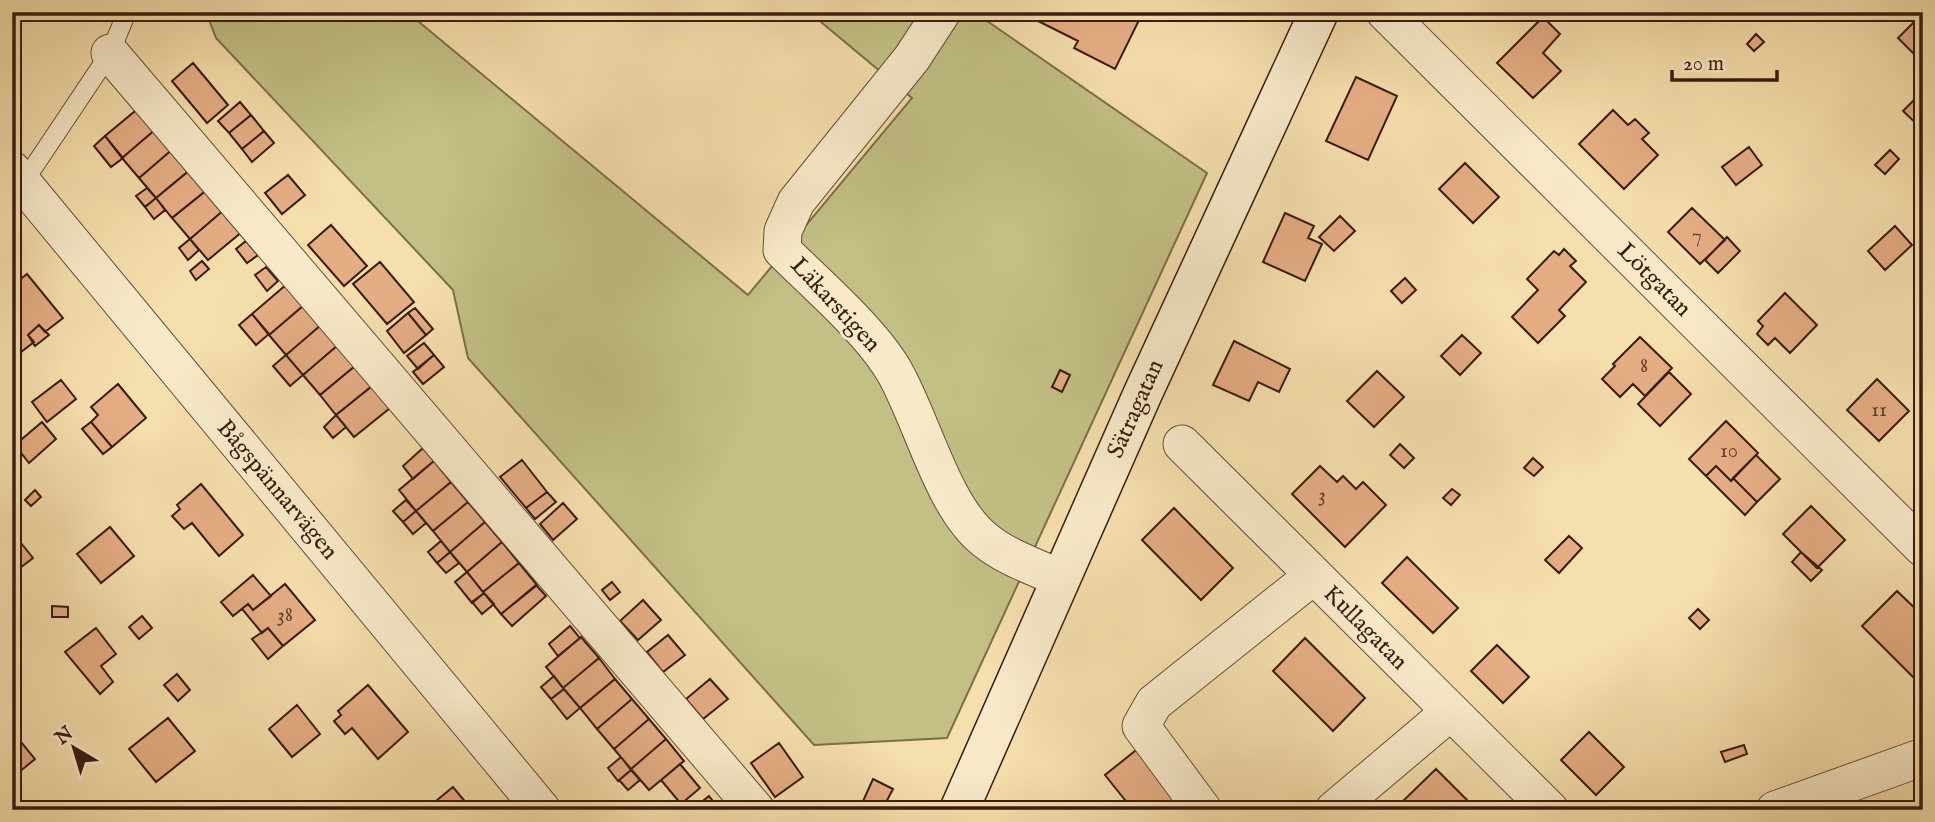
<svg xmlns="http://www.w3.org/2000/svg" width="1935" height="822" viewBox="0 0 1935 822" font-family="'IM FELL English',serif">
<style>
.green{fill:#c2c085;stroke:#7d6e4a;stroke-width:2}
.building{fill:#e5ad84;stroke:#381c10;stroke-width:2}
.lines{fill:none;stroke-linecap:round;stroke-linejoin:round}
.lane-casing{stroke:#674d37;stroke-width:20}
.street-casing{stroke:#674d37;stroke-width:39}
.secondary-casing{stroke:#381c10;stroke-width:41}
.lane{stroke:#f8eac9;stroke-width:18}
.street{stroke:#f8eac9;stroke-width:37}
.secondary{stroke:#f8eac9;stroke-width:38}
.labels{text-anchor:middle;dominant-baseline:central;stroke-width:6;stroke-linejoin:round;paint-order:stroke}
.number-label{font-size:21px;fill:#63402d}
.street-label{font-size:24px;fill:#381c10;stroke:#f8eac9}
</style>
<rect width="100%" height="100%" fill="#f5dfac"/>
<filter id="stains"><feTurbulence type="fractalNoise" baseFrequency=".00286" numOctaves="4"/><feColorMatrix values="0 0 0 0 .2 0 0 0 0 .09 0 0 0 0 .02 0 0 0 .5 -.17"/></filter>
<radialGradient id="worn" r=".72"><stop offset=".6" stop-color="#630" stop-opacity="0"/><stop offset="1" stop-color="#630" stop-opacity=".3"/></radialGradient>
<path class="green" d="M206,12h201l341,283 164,-197 -103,-86h165l233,161 -260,565 -133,7 -346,-387 -15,-68 -237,-252z"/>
<path class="building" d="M1038,12h105l-28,57 -41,-21 4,-7 -44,-22z
M1923,13v50l-25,-25z
M1543,17l17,17 -17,19 18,18 -28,27 -36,-35z
M1756,34l8,8 -10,9 -7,-7z
M193,63l35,42 -21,18 -35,-42z
M1356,77l41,19 -29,64 -42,-19z
M1923,91v39l-20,-19z
M240,102l11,13 -22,18 -11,-12z
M140,107l17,21 -35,30 -17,-22z
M1613,110l15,15 7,-6 14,14 -7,6 16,16 -34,34 -45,-45z
M251,115l13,16 -22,18 -13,-16z
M157,128l17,20 -35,30 -17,-20z
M264,131l10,12 -22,19 -10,-13z
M105,136l18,22 -12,9 -17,-21z
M1749,147l13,18 -26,20 -14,-18z
M174,148l17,21 -35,29 -17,-20z
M1890,150l9,9 -14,15 -10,-9z
M1465,163l34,34 -26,26 -34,-34z
M191,169l17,20 -36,29 -16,-20z
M288,175l17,20 -23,19 -17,-21z
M147,188l9,10 -11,9 -9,-11z
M208,189l17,20 -35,30 -18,-21z
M156,198l9,12 -11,9 -9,-12z
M1692,208l33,32 -25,24 -32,-32z
M225,209l18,22 -35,29 -18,-21z
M1285,213l29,13 -6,12 14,6 -17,37 -42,-19z
M1340,216l15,15 -21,20 -15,-14z
M331,225l36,41 -23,20 -36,-41z
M1895,226l17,19 -27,25 -17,-19z
M1727,237l13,14 -22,22 -13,-13z
M190,239l9,11 -11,10 -9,-12z
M246,241l12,14 -11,8 -11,-14z
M1564,249l12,12 -6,5 16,16 -27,28 6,6 -27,27 -26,-26 26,-27 -11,-11 27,-28 5,4z
M202,261l7,8 -13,11 -6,-9z
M380,262l34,40 -27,22 -34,-40z
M266,267l12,14 -11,10 -12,-16z
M27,274l36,44 -18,14 -6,-7 -11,10 6,7 -22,17v-73z
M1405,278l11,12 -14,13 -11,-12z
M287,284l17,21 -35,30 -17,-21z
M1785,293l32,32 -27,28 -15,-15 -7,7 -11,-11 6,-8 -5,-5z
M304,305l17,20 -35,30 -17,-20z
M415,308l18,21 -7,6 -18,-22z
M408,313l18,22 -22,18 -17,-22z
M252,314l17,20 -13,11 -17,-20z
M39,325l10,10 -14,11 -7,-11z
M321,325l17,20 -35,30 -17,-20z
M1462,335l19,18 -21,22 -19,-19z
M1640,337l32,31 -27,28 -12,-12 -13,13 -18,-18 13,-13 -2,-2z
M1234,341l56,28 -11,23 -21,-10 -9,19 -36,-16z
M424,343l10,12 -16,14 -11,-13z
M338,345l17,21 -35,29 -17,-20z
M286,355l17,20 -13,11 -17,-20z
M434,355l10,12 -21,17 -10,-12z
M355,366l17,20 -36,29 -16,-20z
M1060,370l10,5 -8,17 -10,-5z
M1377,371l27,26 -30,30 -27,-26z
M1669,372l22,22 -31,32 -22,-22z
M1877,379l32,32 -30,30 -32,-31z
M61,380l15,19 -29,23 -15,-20z
M118,384l28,34 -34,29 -21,-25 7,-7 -7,-8z
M372,386l18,22 -36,29 -18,-22z
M336,415l10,12 -13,11 -9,-11z
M1726,421l32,32 -27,28 -15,-15 -10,10 -17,-17z
M42,422l14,17 -27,24 -14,-18z
M91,422l21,25 -9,7 -21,-25z
M1400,444l14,14 -10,10 -14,-13z
M423,448l11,13 -21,18 -10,-13z
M1756,455l24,24 -23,23 -24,-24z
M1533,458l10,9 -9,9 -10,-8z
M522,460l25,32 -21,16 -26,-31z
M434,461l17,21 -35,29 -17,-21z
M1320,466l17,16 6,-6 13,13 7,-7 23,23 -41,42 -53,-53z
M1716,466l15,15 2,-3 24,24 -12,13 -39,-39z
M451,482l17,20 -35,29 -17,-20z
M201,484l42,51 -24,21 -27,-33 -8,6 -12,-13 8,-7 -3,-4z
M1452,489l8,6 -9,10 -8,-7z
M35,490l6,7 -10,9 -6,-6z
M547,492l9,10 -21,17 -9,-11z
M406,500l10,11 -13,11 -10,-11z
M468,502l17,20 -35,30 -17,-21z
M563,503l14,16 -24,21 -13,-16z
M1811,506l34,34 -28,28 -34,-34z
M1174,508l59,60 -32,32 -59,-60z
M416,511l10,12 -13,11 -10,-12z
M485,522l17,20 -35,30 -17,-20z
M110,527l24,29 -33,27 -24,-29z
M13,533l20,25 -21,16v-41z
M1569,536l13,12 -23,25 -14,-13z
M441,541l9,11 -13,11 -9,-11z
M502,542l17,21 -36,29 -16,-20z
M450,552l9,11 -13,10 -9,-10z
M1801,552l21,18 -11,11 -19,-19z
M1407,557l51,51 -25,25 -51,-50z
M519,563l18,22 -36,29 -18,-22z
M467,572l17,21 -12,10 -17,-21z
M253,575l18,21 -18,14 -5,-6 -15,12 -12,-14z
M612,582l8,10 -10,8 -8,-10z
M285,584l30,36 -32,26 -15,-18 -6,5 -20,-24 6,-5 5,6z
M536,585l10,11 -34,30 -11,-12z
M1897,591l26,25v53l-9,9 -52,-52z
M484,593l10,11 -12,10 -10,-12z
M643,600l18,20 -23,20 -18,-19z
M52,606l16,1v10h-16z
M1698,609l11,11 -9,9 -11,-11z
M142,616l10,12 -13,11 -10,-12z
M570,626l10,12 -22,18 -9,-12z
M96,628l20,26 -15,12 12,16 -13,12 -35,-42z
M268,628l15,18 -15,13 -16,-20z
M668,635l17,20 -22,17 -16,-20z
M581,637l18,21 -36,30 -17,-21z
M1305,638l60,60 -32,33 -60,-60z
M1497,645l32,32 -26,26 -32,-32z
M599,658l16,21 -35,29 -17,-20z
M177,674l13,16 -12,11 -14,-16z
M554,676l10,13 -13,10 -10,-12z
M615,679l17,20 -35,30 -17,-21z
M710,679l18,20 -25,20 -17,-20z
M368,685l40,47 -30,27 -26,-31 -7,6 -11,-13 7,-6 -3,-4z
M564,689l16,19 -13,11 -16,-20z
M632,699l17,20 -35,30 -17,-20z
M297,705l23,29 -28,23 -23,-28z
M168,718l27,33 -39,31 -27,-33z
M649,719l17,20 -35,30 -17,-20z
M12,731l23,28 -23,19z
M1589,732l35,35 -28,28 -35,-35z
M666,739l18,22 -35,29 -18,-21z
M779,743l24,34 -28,20 -24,-34z
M1744,745l3,9 -22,8 -4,-10z
M1140,747l50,63h-57l-28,-35z
M621,757l10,13 -13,11 -10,-13z
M680,764l20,24 -19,16 -20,-24z
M1436,769l41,41h-64l-9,-10z
M631,770l9,10 -12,10 -9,-10z
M873,779l20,10 -11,21h-23z
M453,787l19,23h-47z
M709,796l11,14h-28z"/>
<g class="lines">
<g class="lane-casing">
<path id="lane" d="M23,183l87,-130 17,-41"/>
</g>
<g class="street-casing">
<path id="street" d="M942,12l-30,46 -116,144 -13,29 -1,19c34,34 88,80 112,121 28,48 48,135 91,169 22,18 51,27 76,39
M1385,12l538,536
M110,53l646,757
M12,170l530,640
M1182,444l368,366
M1203,810l-62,-84 13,-23 159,-127
M1334,810l116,-98
M1775,810l148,-53"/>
</g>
<g class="secondary-casing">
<path id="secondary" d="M959,810l184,-417 176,-381"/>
</g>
<use href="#lane" class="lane"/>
<use href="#street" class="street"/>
<use href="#secondary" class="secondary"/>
</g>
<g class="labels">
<g class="number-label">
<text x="1697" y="236">7</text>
<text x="1644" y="366">8</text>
<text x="1879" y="410">11</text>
<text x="1729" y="451">10</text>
<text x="1322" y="495">3</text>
<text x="285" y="615">38</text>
</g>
<g class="street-label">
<text transform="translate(1654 280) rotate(45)">Lötgatan</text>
<text transform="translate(835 305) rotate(47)">Läkarstigen</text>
<text transform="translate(1136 409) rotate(-66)">Sätragatan</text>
<text transform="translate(277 490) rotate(50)">Bågspännarvägen</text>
<text transform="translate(1365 628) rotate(45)">Kullagatan</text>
</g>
</g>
<rect width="1935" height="822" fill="none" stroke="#f5dfac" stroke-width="42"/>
<rect x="14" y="14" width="1907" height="794" fill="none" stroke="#381c10" stroke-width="3.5"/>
<rect x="21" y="21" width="1893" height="780" fill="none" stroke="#381c10" stroke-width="2"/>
<g transform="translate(74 748) rotate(322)" stroke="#f8eac9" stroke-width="5" paint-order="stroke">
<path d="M0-5L12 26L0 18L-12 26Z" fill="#381c10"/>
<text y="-10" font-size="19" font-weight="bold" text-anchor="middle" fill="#381c10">N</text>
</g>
<path d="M1672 70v10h105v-10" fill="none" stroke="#381c10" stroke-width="3.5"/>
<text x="1683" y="70" font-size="21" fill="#381c10" stroke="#f8eac9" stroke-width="5" paint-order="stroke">20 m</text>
<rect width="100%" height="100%" filter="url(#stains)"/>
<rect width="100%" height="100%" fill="url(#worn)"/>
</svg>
